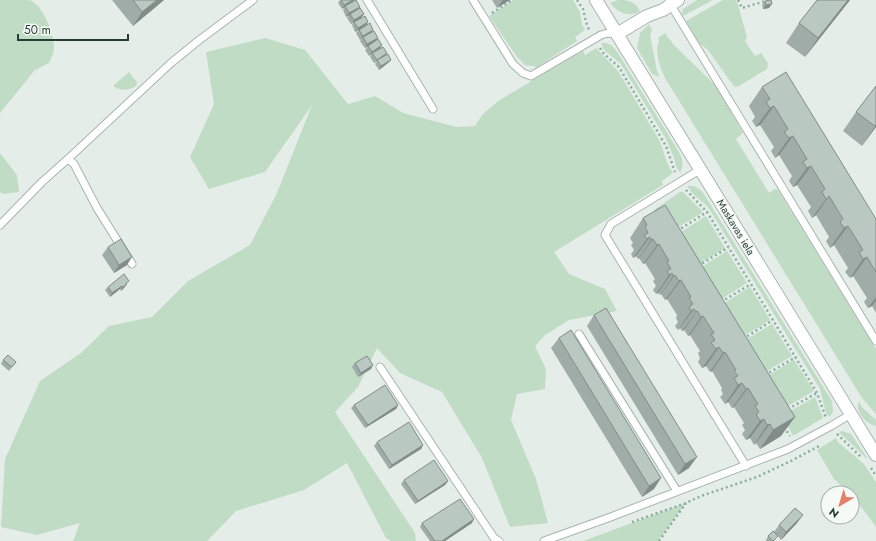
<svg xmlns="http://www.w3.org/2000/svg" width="876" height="541" viewBox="0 0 876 541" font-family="Jost,sans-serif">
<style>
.green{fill:#c0dcc5}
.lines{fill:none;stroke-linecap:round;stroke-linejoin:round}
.service-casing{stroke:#a8b5af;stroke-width:9}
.minor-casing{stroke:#a8b5af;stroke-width:14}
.path{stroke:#88ae9f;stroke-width:2.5;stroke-dasharray:2 3;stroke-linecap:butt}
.service{stroke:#fff;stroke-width:7}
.minor{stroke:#fff;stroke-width:12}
.wall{fill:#a0aca7}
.shaded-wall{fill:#828c88}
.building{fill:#bac8c2;stroke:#828c88}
.labels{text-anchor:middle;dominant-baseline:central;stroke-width:3;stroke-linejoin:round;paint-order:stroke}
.street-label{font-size:11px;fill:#253e35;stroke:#f6faf7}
</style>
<rect width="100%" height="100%" fill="#e5ede9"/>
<path class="green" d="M0,0c9,0 20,0 29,0 13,3 26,35 25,48 0,5 -3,11 -5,15l-14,7 -35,43z
M513,0h60l7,12 2,13 3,5 -10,7 2,4 -40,26 -12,-2 -8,-8 -28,-41z
M618,0c10,0 17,1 22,11 -11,7 -22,2 -30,-8z
M697,0h16l-30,16 -1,-4 1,-3z
M723,0h13l2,5 9,32 -2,4 10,15 6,-3 7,10 -1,6 -28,17 -4,1 -2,-2 -25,-35 -9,-7 -13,-22z
M649,24l3,6 -2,5 7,36 3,6 -8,-3 -15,-26 3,-15z
M665,33l8,11 43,42 27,47 -7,6 33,54 6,-4 3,1 98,159v65l-14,-16 -197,-320c-5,-10 -11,-27 -6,-36l-1,-4z
M265,38l40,12 43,54 27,-8 28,17 54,14 18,-1 7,-11 16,-14 85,-50 2,4 11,-7 22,23 40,67c6,11 7,25 15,35l-11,8 1,4 -109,67 15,22 36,15 12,22 -48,9 -24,15 -10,11 11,23 -1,20 -28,5 -6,26 25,59 12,44 -38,4 -28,-69 -40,-66 -42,-19 -23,-25 -19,39 -23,25 80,121 1,8h-25l-5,-3 -39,-75 -43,27 -68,21 -29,30h-134l7,-18 -43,12 -36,-8 4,-68 35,-78 41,-28 28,-27 43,-9 36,-36 62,-36 27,-52 35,-88 -47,67 -56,17 -19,-32 24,-53 -8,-52z
M601,43c8,-1 12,3 17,10l61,99c4,8 5,13 1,21l-4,-7 -2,-8 -8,-19 -45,-75 -17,-14z
M129,72l8,10 -1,4c-8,5 -15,5 -23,0z
M0,153l17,22 2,17 -16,2 -3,-2z
M687,186c8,-1 12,2 17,8l128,207 1,10 -3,6 -4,-4 -6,-24 -112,-182 -16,-14z
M680,192h3l19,19v2l-34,20 -14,-23z
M706,216l19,32 -32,20 -20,-31z
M727,251l20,32 -32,20 -20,-32z
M750,287l20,33 -33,20 -19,-33z
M772,324l20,32 -33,20 -20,-32z
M794,360l20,31 -33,19 -19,-31z
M815,397l8,21 -30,18 -10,-19 2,-3z
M859,401l3,6 14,13v6c-7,-1 -17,-10 -18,-18 -1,-1 1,-6 1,-7z
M842,431l9,3 17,25 -2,-1 -23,-22 -4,-4z
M836,438l2,4 26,22 12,18v45l-20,-27 -4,-4v-3h-3l-15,-14 -17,-29z
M686,503l-28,38h-75z"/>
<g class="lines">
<g class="service-casing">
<path id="service" d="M367,0l66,109
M473,0l40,64 10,9 8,3 70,-41 7,-2 9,1
M669,2l207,339
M68,159l6,5 23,44 35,56
M701,169l-90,55 -6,11 141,231
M0,225l42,-43 28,-25 101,-94 27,-22 55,-41
M579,334l98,157
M380,367l114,171 5,3
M544,541l64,-23 180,-69 43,-23 20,-12"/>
</g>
<g class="minor-casing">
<path id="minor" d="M596,0l280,455
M617,34l30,-18 16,-6 15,-10"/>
</g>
<path class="path" d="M577,0l6,9 3,13 3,8
M738,0l4,8 27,-8
M492,13l20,-13
M600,48l4,6 15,13 47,79 9,26
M686,190l21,22 66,108 44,73 9,25
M677,231l30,-19
M698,266l31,-19
M721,302l30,-18
M743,339l30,-19
M765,375l31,-18
M788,409l29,-16
M784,427l6,9
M837,434l24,23
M871,468l5,8
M632,522l54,-19 15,-7 56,-19 34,-16 30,-16
M659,541l27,-38"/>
<use href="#service" class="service"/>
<use href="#minor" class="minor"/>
</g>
<path class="wall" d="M112,0h52l-31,26z
M340,0h14l-1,2 7,5 -2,2 3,9 7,4 -2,3 6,7 4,9 6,4 -2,3 7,5 -2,3 6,4 -3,3 -9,7 -4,-6 2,-2 -3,1 -4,-6 2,-3 -3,2 -4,-6 3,-4 -3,2 -5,-7 2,-2 -2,1 -4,-7 3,-3 -4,2 -3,-7 2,-3 -3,2 -4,-6 2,-3 -3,2 -3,-7 2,-3 -3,2 -4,-6z
M492,0h18l-13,8z
M817,0h33l-45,57 -19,-14 13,-20z
M765,1l4,7 -6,1 -1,-4z
M876,86v41l-14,19 -19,-15 13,-19z
M762,87l114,132v94l-4,-7 -4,2 -4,-6 3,-4 -14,-22 -3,2 -5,-6 3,-4 -14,-23 -4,3 -4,-7 3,-4 -13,-22 -4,3 -4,-7 3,-4 -14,-22 -4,2 -4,-6 3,-5 -13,-21 -4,3 -4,-7 3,-4 -14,-22 -4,2 -4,-6 3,-4 -6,-11z
M643,218l138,218 -21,13 -4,-6 -2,2 -4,-7 -4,2 -4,-6 3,-4 -3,-5 2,-2 -10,-16 -2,1 -4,-6 -3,2 -5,-7 3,-3 -2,-4 1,-2 -10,-17 -2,1 -4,-6 -4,2 -4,-6 2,-4 -2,-5 2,-2 -10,-16 -2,1 -4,-6 -2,1 -2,-3 -2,2 -3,-4 3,-4 -2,-4 1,-3 -10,-16 -2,1 -4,-6 -1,1 -2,-2 -2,1 -3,-4 3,-4 -3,-5 2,-2 -10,-16 -2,1 -4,-6 -1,1 -2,-3 -3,2 -2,-4 3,-4 -3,-5 2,-2 -3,-5z
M108,247l19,18 -13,8 -12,-18z
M127,284l-3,4 -3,3 -1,-2 -10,8 -5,-7 3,-3z
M594,315l95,153 -11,7 -91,-149z
M559,338l95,151 -12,8 -91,-149z
M3,360l13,2 -7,9 -8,-7z
M355,363l16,6 -13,8 -6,-10z
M354,405h44l-2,4 -31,19 -14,-20z
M377,442l46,3 -2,4 -32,20 -15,-23z
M404,480l44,1 -3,4 -30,19 -14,-20z
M422,523h50l-27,18h-15l-10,-14z
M797,523l-16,17 -3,-4 -4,5h-8v-1l2,-4 6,-4 5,-7z"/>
<path class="shaded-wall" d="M157,0h7l-31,26 9,-14z
M353,0h1l-1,2 -11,7 2,-4z
M503,0h7l-13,8z
M848,0h2l-45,57 13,-19z
M772,4l-3,4 -6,1 3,-4z
M360,7l-3,4 -11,6 3,-4z
M364,14l-3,4 -10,6 3,-4z
M368,22l-2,4 -11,6 3,-4z
M373,30l-2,4 -8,3 -3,3 3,-4z
M378,38l-3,4 -10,6 2,-4z
M382,45l-2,4 -11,7 3,-4z
M391,60l-3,3 -9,7 2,-4z
M774,106l-14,19 -4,2 14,-19z
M876,125v2l-14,19z
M793,136l-14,19 -4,3 14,-20z
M811,166l-14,19 -4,2 14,-19z
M829,196l-13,19 -4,3 14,-19z
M848,226l-14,19 -4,3 14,-20z
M650,237l-14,19 -3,2 14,-19z
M653,239l-14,19 -1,1 13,-19z
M659,244l-14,19 -2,1 14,-19z
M132,257l-5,8 -13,8 5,-8z
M867,257l-14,19 -3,2 13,-19z
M672,273l-14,20 -2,1 13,-19z
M675,275l-14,19 -1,1 13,-19z
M681,280l-14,19 -2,1 14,-19z
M127,284l-3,4 -3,3 2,-4z
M122,286l-2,3 -10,8 2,-4z
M876,297v3l-4,6 -4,2z
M694,309l-14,19 -2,2 13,-19z
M697,311l-13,19 -2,1 14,-19z
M703,316l-13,19 -2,1 13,-19z
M719,347l-13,19 -4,2 14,-19z
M725,352l-13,19 -2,1 13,-19z
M373,365l-2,4 -13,8 3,-4z
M742,383l-14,19 -3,2 13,-19z
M748,388l-14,19 -2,1 14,-19z
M398,405l-2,4 -31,19 3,-3z
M795,417l-14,19 -21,13 13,-19z
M764,419l-14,19 -4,2 14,-19z
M770,424l-14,19 -2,2 13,-20z
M423,445l-2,4 -32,20 3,-4z
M697,457l-8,11 -11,7 7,-11z
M661,478l-7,11 -12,8 7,-11z
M448,481l-3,4 -30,19 3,-3z
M803,515l-6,8 -16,17 5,-8z
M474,519l-2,4 -27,18h-3z"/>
<path class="building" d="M133,0h24l-15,12z
M341,0h12l-9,5z
M356,0l4,7 -11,6 -4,-7z
M770,0h1l1,4 -6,1 -1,-4z
M817,0h31l-30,38 -19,-15z
M360,8l4,6 -10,6 -4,-6z
M365,16l3,6 -10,6 -4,-6z
M370,23l3,7 -10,6 -4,-6z
M374,31l4,7 -11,6 -4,-7z
M378,39l4,6 -10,7 -4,-6z
M383,47l4,6 -10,7 -5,-7z
M388,54l3,6 -10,6 -4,-6z
M786,72l90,147v53l-9,-15 -4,2 -4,-7 4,-2 -15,-24 -4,2 -4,-6 3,-3 -14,-23 -3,3 -4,-7 3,-3 -14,-23 -4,2 -4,-6 4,-3 -14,-23 -4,2 -5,-6 4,-3 -14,-23 -4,2 -4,-6 4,-3 -8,-12z
M876,86v39l-1,1 -19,-14z
M665,205l130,212 -22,13 -3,-6 -3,1 -3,-6 -4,2 -4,-7 3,-2 -4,-6 3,-2 -10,-16 -2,1 -4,-6 -4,2 -4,-7 4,-2 -4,-5 2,-1 -11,-18 -2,1 -4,-6 -3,2 -5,-6 4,-3 -4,-6 3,-1 -11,-17 -2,1 -4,-6 -1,1 -2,-3 -3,2 -2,-4 4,-3 -4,-6 2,-1 -10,-17 -2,1 -4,-6 -2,1 -1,-3 -3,2 -2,-4 4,-2 -4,-7 2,-1 -10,-17 -2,1 -4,-6 -2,1 -1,-3 -3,2 -3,-4 4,-2 -3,-7 2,-1 -4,-7z
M121,239l11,18 -13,8 -11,-18z
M124,274l5,7 -3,2 1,1 -4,3 -1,-1 -10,7 -4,-6z
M606,308l91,149 -12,7 -91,-149z
M571,330l90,148 -12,8 -90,-148z
M8,355l8,7 -4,5 -9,-7z
M367,356l6,9 -12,8 -6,-10z
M385,385l13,20 -30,20 -14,-20z
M409,422l14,23 -31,20 -15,-23z
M434,460l14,21 -30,20 -14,-21z
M460,499l14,20 -32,22h-7l-13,-18z
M795,508l8,7 -17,17 -7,-7z
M773,531l5,5 -5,5 -5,-5z"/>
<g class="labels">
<g class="street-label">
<text transform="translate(736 227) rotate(59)">Maskavas iela</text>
</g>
</g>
<g transform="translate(840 505) rotate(218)"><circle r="19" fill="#f6faf7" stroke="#a2afa9"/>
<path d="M0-3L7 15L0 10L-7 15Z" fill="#e87d68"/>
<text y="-6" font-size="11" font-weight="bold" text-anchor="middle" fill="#253e35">N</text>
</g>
<path d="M18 34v6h110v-6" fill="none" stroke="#253e35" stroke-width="2"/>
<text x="24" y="34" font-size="12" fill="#253e35" stroke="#f6faf7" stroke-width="3" paint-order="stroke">50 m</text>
</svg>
